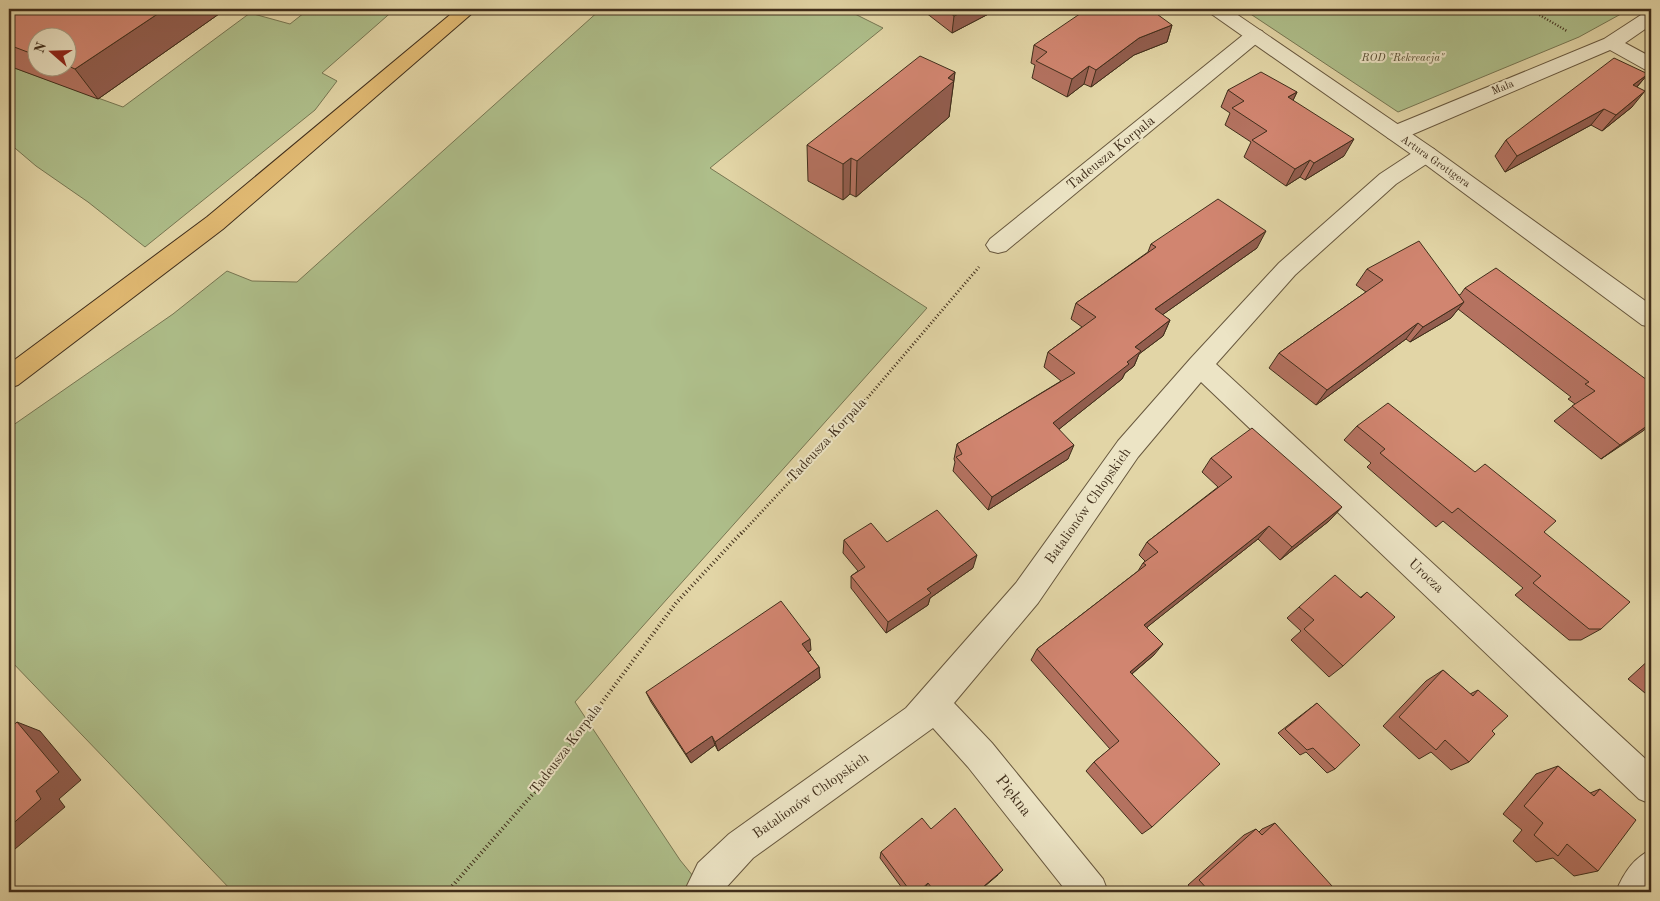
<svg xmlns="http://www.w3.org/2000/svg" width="1660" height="901" viewBox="0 0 1660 901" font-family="'Old Standard TT',serif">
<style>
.green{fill:#aebe8a;stroke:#777652}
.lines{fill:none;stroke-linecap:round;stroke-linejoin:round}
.minor-casing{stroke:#68583e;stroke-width:2}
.tertiary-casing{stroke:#68583e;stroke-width:2}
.primary-casing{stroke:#402e1b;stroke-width:2}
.path-far2{stroke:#402e1b;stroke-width:2.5;stroke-dasharray:1 2;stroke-linecap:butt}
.path-far1{stroke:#402e1b;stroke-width:3;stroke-dasharray:1 2.5;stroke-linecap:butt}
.path{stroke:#402e1b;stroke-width:4;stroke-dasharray:1 3;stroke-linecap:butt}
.minor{fill:#ece4c5;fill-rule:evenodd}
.tertiary{fill:#ece4c5;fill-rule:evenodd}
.primary{fill:#e1ba73;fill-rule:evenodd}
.wall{fill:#b47260;stroke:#402e1b;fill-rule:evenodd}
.shaded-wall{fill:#925d4e;stroke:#402e1b}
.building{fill:#d18570;stroke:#402e1b}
.labels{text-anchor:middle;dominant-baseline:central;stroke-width:4;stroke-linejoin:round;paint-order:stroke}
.far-park-label{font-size:11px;font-style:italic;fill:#564b31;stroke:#ece4c5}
.far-street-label{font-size:11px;fill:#402e1b;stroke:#ece4c5}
.street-label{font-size:14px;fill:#402e1b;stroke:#ece4c5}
.near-street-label{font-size:16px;fill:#402e1b;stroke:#ece4c5}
</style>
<rect width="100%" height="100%" fill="#e2d5a6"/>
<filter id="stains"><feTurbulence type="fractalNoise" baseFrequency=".004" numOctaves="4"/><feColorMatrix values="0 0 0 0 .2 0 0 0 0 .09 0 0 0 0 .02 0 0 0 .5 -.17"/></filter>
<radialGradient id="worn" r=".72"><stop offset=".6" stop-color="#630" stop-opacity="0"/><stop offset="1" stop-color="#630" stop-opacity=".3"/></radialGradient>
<path class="green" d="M309,9h86l-73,64 15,8 -22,29 -170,137 -57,-45 -52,-36 -27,-23v-77l114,41 127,-94 40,11z
M601,9h244l38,19 -173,140 217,140 -352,394 105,158 26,32h-473l-224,-233v-231l164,-114 54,-43 25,10 45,1z
M1243,9h387l-51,28 -181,75z"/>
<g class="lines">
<g class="minor-casing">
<path id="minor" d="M1651,11v14l-26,18 26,14v14l-7,-2 -34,-19 -206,88 -8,2 -8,-2 -3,-5 3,-5 216,-89 40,-26z
M1255,29l7,2 3,4 -3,4 -256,212 -8,2 -8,-2 -4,-6 4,-6 258,-208z
M1426,147l8,2 3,5 -3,5 -38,25 -101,91 -79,89 435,400v40l-12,-5 -438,-417 -63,75 -100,146 -84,100 38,40 111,136 5,13h-41l-99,-125 -35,-39 -180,130 -31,34h-38l14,-29 31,-29 177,-126 110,-125 102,-142 73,-83 88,-95 101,-89 38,-25z
M1651,850v42h-35c7,-18 17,-34 35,-42z"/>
</g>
<g class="tertiary-casing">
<path id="tertiary" d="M1208,9h21l205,140 217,156v22l-9,-2 -224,-166 -208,-146z"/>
</g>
<g class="primary-casing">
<path id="primary" d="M457,9h20l-254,220 -205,156 -9,3v-24l198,-147z"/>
</g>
<path class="path-far2" d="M1529,9l38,22"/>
<path class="path-far1" d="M741,534l123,-132 115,-135"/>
<path class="path" d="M447,892l92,-105 137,-184 66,-71"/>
<use href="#minor" class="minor"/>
<use href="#tertiary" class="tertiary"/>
<use href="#primary" class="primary"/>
</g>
<path class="wall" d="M9,9h217l-128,90 -89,-33zM38,38h30v30h-30z
M921,9h77l-46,24z
M1172,25l-5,17 -33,13 -43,32 -7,-3 -17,13 -35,-19 3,-13 -4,-2 3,-18z
M955,72l-6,45 -93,80 -6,-3 -7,6 -35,-19 -1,-36z
M1648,74l-11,13 -5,20 -30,24 -11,-6 -86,47 -10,-16 11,-16z
M1228,90l69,2 -4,8 51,56 -39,24 -5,-3 -14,9 -42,-29 7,-15 -26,-17 5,-12 -9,-6z
M1151,244l106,4 -95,67 8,5 -7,16 -24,18 -5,12 -9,7 -3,6 -63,50 9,30 -80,51 -35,-39 2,-9 -1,-3 3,-15 104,-63 -17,-14 4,-15 34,-25 -11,-8 5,-16 72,-51z
M1367,269l93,26 5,-7 186,95v41l-50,35 -47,-38 21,-17 -7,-5 3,-2 -113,-88 -7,9 -41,24 -4,-3 -90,66 -47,-37 10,-15 87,-61 -10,-7z
M1357,426l187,106 57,97 -20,11h-12l-54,-45 8,-7 -80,-67 -7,6 -69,-60 4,-4 -27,-23z
M1211,458l131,49 -13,14 -49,39 -22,-21 -111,88 7,28 -22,19 20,153 -10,7 -56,-63 8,-9 16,-13 -79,-89 6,-11 101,-78 5,-8 2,-2 -6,-6 8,-13 71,-55 -16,-15z
M844,540l43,2 86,26 -43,30 -2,7 -42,28 -35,-45v-12l7,-5 -15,-18z
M1367,592l-24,74 -14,11 -38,-37 10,-9 -14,-13 12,-11 62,-10z
M811,650l-3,2 11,15 1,11 -102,73 -3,-6 -24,18 -40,-61 -5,-10z
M1651,658v40l-23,-19z
M1443,670l27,24 8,-4 14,41 -23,31 -18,8 -20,-18 -12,7 -36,-33 43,-45z
M1317,703l18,66 -8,4 -21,-21 -6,3 -22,-22z
M1558,766l32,27 10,-4 -2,82 -24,5 -21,-18 -17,4 -23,-21 9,-11 -19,-16 33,-40z
M1275,823l50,69h-131l-6,-7 56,-50 12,-6 3,3 3,-3z
M931,829l67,46 -20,17h-50l-3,-4 -5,4h-15l-25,-34 1,-6z"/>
<path class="shaded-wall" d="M165,9h61l-128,90 -23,-30z
M968,9h30l-46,24 2,-17z
M1172,25l-5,17 -33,13 -43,32 5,-17 43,-32z
M1089,66l-5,18 -17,13 5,-18z
M955,72l-6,45 -93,80 1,-36z
M1648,74l-14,16 -1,-5z
M1645,91l-13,16 -30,24 14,-16z
M1297,92l-8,17 -1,-12z
M1604,109l-13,16 -86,47 12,-16z
M1354,139l-10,17 -39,24 9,-17z
M851,158l-1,36 -7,6v-36z
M1310,160l-10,17 -14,9 9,-17z
M1266,231l-9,17 -109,77 7,-16z
M1464,302l-13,16 -41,24 13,-15z
M1170,320l-7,16 -24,18 -5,12 -9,7 -3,6 -74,59 5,-15 82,-76z
M1418,323l-12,16 -90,66 11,-15z
M1651,423v1l-8,7 -42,28 19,-14z
M1074,445l-6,14 -80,51 4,-13z
M1342,507l-13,14 -49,39 12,-13z
M1269,526l-11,13 -122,97 8,-11z
M977,555l-4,13 -43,30 -2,7 -42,28 2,-11 39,-33z
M810,639l1,11 -8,5 -1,-11z
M1163,644l-9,11 -32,27 8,-10z
M819,667l1,11 -102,73 -3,-9z
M17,722l23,9 41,49 -22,19 6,8 -50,42 -6,-2v-20l27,-36z
M712,736l3,9 -24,18 -5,-9z
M1003,870l-25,22h-1z
M928,883l-3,5 -5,4h-2z
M171,889l15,3h-12z"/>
<path class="building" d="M9,9h156l-90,60 -7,-3v-28h-30v18l-29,-11z
M945,9h23l-14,7z
M1087,9h63l22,16 -33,13 -43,32 -7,-4 -17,13 -36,-18 11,-9 -13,-7z
M920,56l35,16 -7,6 6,3 -97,80 -6,-3 -8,6 -36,-19z
M1614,58l34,16 -15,11 12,6 -29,24 -12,-6 -87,47 -11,-16z
M1261,72l36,20 -9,5 66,42 -40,24 -4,-3 -15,9 -43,-29 15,-9 -35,-23 12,-7 -16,-11z
M1218,199l48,32 -111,78 15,11 -35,27 6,4 -14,11 2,2 -76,59 21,22 -82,52 -36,-40 6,-3 -5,-10 118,-71 -27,-21 48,-35 -20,-14 80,-56 -5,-3z
M1419,241l45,61 -41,25 -5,-4 -91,67 -48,-37 104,-73 -16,-11z
M1496,268l155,115v40l-31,22 -48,-39 23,-15 -10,-7 4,-2 -124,-94z
M1388,403l87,69 10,-8 71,57 -12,11 86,70 -29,27h-12l-56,-46 8,-7 -83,-68 -6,5 -72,-60 5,-4 -28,-23z
M1252,428l90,79 -50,40 -23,-21 -125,99 19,19 -33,28 90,92 -68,63 -58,-65 25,-21 -82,-92 109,-84 -3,-2 15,-11 -11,-10 85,-65 -21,-19z
M937,510l40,45 -50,34 4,4 -43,29 -37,-46 14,-9 -21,-27 27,-17 16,19z
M1335,575l26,23 6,-6 28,25 -52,49 -39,-37 10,-9 -15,-13z
M781,601l29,38 -8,5 17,23 -104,75 -3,-6 -26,18 -40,-62z
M1443,670l30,26 5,-6 30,26 -16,15 3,3 -26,28 -24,-22 -9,10 -37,-33z
M1317,703l43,42 -25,24 -22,-21 -6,2 -22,-21z
M17,722l42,50 -23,19 5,8 -32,28v-98z
M1558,766l36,30 6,-7 36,31 -38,51 -31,-27 -9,12 -24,-21 9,-12 -19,-17z
M955,808l48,62 -26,22h-42l-7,-9 -10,9h-7l-30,-40 41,-34 9,11z
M1275,823l57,63 -7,6h-115l-11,-12 57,-51 6,6z
M171,889l3,3h-6z"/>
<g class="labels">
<g class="far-park-label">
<text x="1403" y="58">ROD "Rekreacja"</text>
</g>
<g class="far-street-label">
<text transform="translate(1503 88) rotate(-23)">Mała</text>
<text transform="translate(1435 162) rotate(35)">Artura Grottgera</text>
</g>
<g class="street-label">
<text transform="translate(1111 153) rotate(-39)">Tadeusza Korpala</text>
<text transform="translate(827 440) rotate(-47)">Tadeusza Korpala</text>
<text transform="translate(1088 506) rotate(-55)">Batalionów Chłopskich</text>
<text transform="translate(1426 576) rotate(43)">Urocza</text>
<text transform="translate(566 749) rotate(-53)">Tadeusza Korpala</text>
<text transform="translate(811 796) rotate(-35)">Batalionów Chłopskich</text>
</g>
<g class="near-street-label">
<text transform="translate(1013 796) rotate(52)">Piękna</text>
</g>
</g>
<rect width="1660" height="901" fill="none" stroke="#e2d5a6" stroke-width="30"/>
<rect x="10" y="10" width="1640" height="881" fill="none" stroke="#402e1b" stroke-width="2.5"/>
<rect x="15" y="15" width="1630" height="871" fill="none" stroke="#402e1b"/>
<g transform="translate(52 52) rotate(290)"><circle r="24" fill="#ece4c5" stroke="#a79b81"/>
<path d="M0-4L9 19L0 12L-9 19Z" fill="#8f2418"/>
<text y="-8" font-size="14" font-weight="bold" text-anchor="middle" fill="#402e1b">N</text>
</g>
<rect width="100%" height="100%" filter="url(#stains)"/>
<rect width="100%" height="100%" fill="url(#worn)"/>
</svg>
